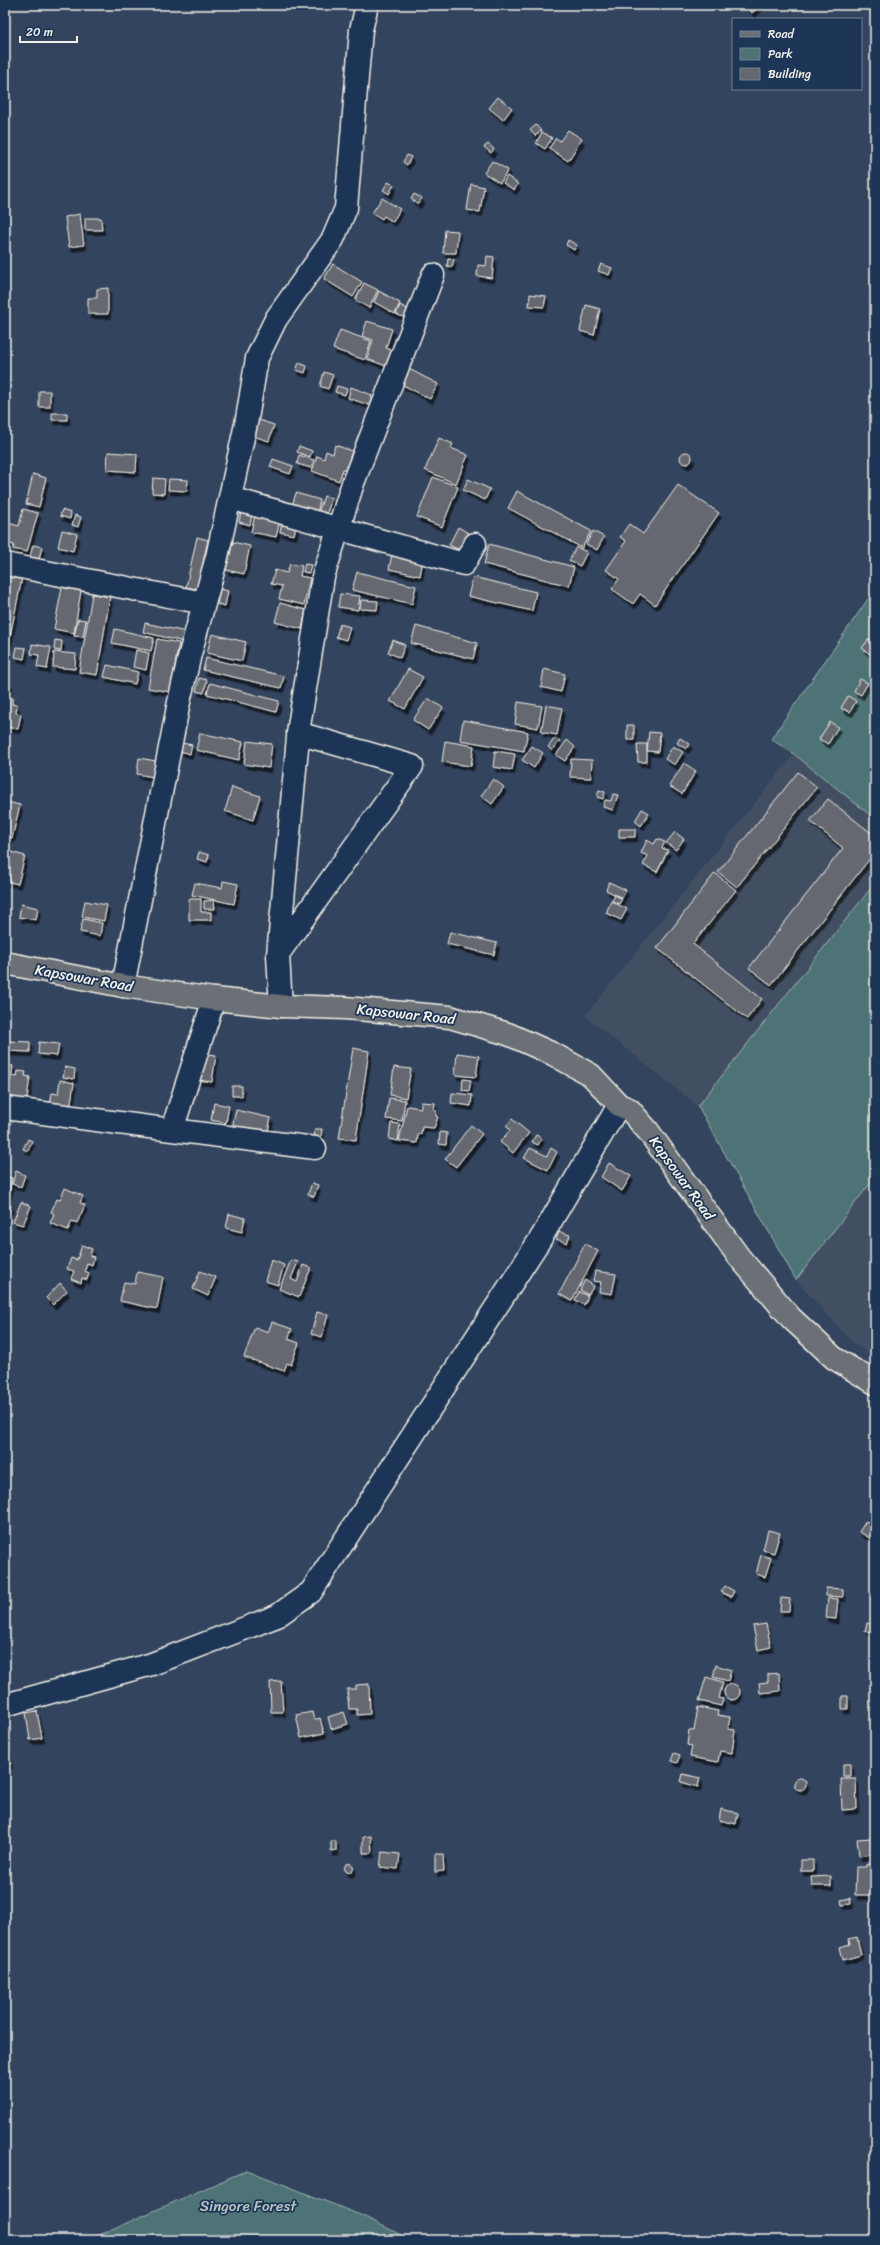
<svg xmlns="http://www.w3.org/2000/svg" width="880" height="2245" viewBox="0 0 880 2245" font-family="Sriracha,sans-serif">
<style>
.built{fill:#424f63}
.green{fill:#4d7376;stroke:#a0b2af}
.building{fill:#65686f;stroke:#f4f1e8;filter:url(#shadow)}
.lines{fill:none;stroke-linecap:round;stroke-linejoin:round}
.minor-casing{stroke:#f4f1e8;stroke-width:25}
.major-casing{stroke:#f4f1e8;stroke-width:25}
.minor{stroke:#1d3557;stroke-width:22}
.major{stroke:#6a7074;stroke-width:22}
.labels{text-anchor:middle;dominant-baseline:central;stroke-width:3.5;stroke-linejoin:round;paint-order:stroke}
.street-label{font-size:15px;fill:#f4f1e8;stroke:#1d3557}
.park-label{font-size:15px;fill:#bac5c0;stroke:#1d3557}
</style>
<defs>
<filter id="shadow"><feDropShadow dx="2.5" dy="4.5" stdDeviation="0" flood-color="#0009"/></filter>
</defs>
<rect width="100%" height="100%" fill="#33445e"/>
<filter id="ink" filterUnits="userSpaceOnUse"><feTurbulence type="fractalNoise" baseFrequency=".025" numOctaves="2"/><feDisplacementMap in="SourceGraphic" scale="8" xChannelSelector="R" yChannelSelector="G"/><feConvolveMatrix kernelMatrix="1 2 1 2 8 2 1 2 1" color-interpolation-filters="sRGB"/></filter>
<g filter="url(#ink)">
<path class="built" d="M794,754l81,65v64l-177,223 -113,-90z
M875,1177v181l-22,-15 -57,-63z"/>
<path class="green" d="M875,589v230l-81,-65 -23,-15z
M875,883v294l-79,103 -98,-174z
M247,2170l118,47 46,23h-323z"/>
<path class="building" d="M745,5h16l-9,8z
M498,97l14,11 -9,12 -14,-12z
M536,125l5,6 -6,5 -5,-6z
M568,130l14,9 -14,22 -19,-13 7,-10 4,3z
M542,132l10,6 -7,11 -9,-6z
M488,144l6,5 -3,4 -7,-6z
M407,155l4,2 -4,8 -4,-3z
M492,161l16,9 -8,13 -16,-10z
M507,176l11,8 -4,6 -11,-7z
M388,182l6,3 -5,9 -6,-4z
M471,184l13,3 -4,25 -13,-2z
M414,194l8,4 -4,6 -7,-5z
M382,198l18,11 -7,13 -9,-6 -2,3 -10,-6z
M80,214l4,31 -15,2 -4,-30z
M85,218h16l1,12h-17z
M445,230l13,1 -2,22h-13z
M568,240l9,5 -3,5 -8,-5z
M487,256l7,1 -2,21 -15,-2 1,-11 8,1z
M448,258l6,1 -2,8 -5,-1z
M333,264l29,18 -9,15 -29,-18z
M601,264l11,4 -3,7 -11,-4z
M364,283l14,7 -9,18 -14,-8z
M108,288v26h-20v-16h9v-9z
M379,291l21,12 -5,11 -21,-12z
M530,294l16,2 -2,11 -15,-1z
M400,305l9,5 -4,8 -9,-4z
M586,305l14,4 -6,26 -14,-4z
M367,321l25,8 -6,19 6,2 -6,16 -19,-7 6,-19 -11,-4z
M340,330l31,11 -6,19 -32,-11z
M299,363l8,3 -2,7 -9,-3z
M409,369l29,15 -8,15 -29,-15z
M324,372l9,3 -5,14 -8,-3z
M337,386l10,3 -2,6 -10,-3z
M351,387l21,8 -3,10 -21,-7z
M39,391h11v16h-11z
M52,413h15v7h-15z
M259,420l15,5 -5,16 -16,-5z
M439,438l14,6 -2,4 17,7 -12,29 -31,-14z
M335,445l17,6 -6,19 -3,-1 -4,12 -27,-10 5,-15 7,3 2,-8 7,3z
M299,446l13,5 -2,6 -13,-5z
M680 458a6 6 0 1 1 12 0a6 6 0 1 1-12 0Z
M108,452l29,2 -1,18 -29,-2z
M299,455l15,5 -3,8 -14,-4z
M273,459l20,7 -3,8 -20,-7z
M33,474l13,4 -7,29 -13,-3z
M433,477l25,10 -16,40 -25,-10z
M153,478l12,1 -1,15 -12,-1z
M169,479l19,1 -1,11 -19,-1z
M468,479l22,10 -5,11 -22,-10z
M678,485l41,28 -64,92 -15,-11 -7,10 -21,-15 7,-10 -13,-9 20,-29 -6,-4 9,-13 14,10z
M517,491l74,40 -9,17 -74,-40z
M296,493l24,7 -3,13 -25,-7z
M324,496l8,2 -6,18 -8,-3z
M23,509l15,4 -11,39 -14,-3 1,-4 -9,-2 3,-20 11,3z
M62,510l9,3 -1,6 -10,-3z
M241,512l11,2 -2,11 -11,-3z
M75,515l6,2 -3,10 -6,-2z
M255,515l25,6 -4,16 -25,-5z
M282,523l14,3 -2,9 -14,-3z
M458,527l12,7 -8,17 -13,-6z
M62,530l15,4 -4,17 -15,-4z
M593,531l11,6 -7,13 -11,-6z
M197,537l11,3 -11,49 -11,-2z
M233,542l17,4 -6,28 -18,-4z
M489,544l85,23 -5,19 -85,-22z
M33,545l9,2 -4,16 -9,-3z
M576,547l11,5 -7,14 -11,-5z
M392,554l31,6 -3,16 -31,-7z
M290,564l12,2 -2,10 10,2 -6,27 -25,-6 3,-13 -11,-2 4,-14 12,3z
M305,564l6,1 -2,8 -6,-1z
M8,571l15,2 -17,83 -1,-70z
M357,572l59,14 -4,18 -60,-14z
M473,577l63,15 -4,19 -64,-15z
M62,587l19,4 -7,42 -20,-4z
M220,589l8,2 -3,15 -8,-2z
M92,594l18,3 -13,78 -18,-3z
M340,594l20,2 -2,14 -20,-3z
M361,600l17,1 -1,9 -17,-1z
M280,603l26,7 -4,19 -27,-7z
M78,619l8,1 -3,17 -9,-1z
M145,623l41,9 -2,10 -41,-10z
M340,624l10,3 -4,13 -10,-3z
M416,626l61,17 -4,16 -62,-16z
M115,629l39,9 -3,13 -39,-8z
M212,634l34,8 -4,19 -35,-8z
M157,639l22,4 -9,49 -22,-4z
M869,639l6,5v6l-4,5 -9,-7z
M55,640l7,1 -1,10 -7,-1z
M393,640l12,5 -5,13 -12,-6z
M32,644l19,3 -4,22 -10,-2 2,-12 -8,-1z
M17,647l9,1 -2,11 -9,-2z
M136,650l13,3 -3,17 -13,-3z
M54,652l22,2 -1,15 -22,-2z
M206,658l78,18 -3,12 -78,-18z
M107,665l31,7 -3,12 -31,-7z
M408,669l15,8 -18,32 -15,-8z
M544,669l21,5 -4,18 -20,-5z
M199,678l8,2 -3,13 -8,-2z
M860,679l8,4 -7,12 -7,-4z
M5,683h5l-2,10h-3z
M210,683l69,18 -3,11 -69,-18z
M848,696l8,5 -6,11 -9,-4z
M5,697l8,1 -1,6 5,1 -1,8 5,1 -3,15 -13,-2z
M428,698l15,10 -15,22 -15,-10z
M518,702l24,4 -4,22 -23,-4z
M546,705l16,3 -5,27 -16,-3z
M463,720l65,12 -4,19 -64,-11z
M830,722l8,5 -10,17 -9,-5z
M627,725h7v15h-7z
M649,732l11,1 -2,19 -11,-1z
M200,733l43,9 -4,18 -43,-10z
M555,738l5,3 -8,10 -4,-4z
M680,738l10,6 -4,5 -9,-6z
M567,740l8,7 -10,14 -9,-6z
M247,741l25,3 -3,24 -25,-4z
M445,741l29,5 -3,20 -29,-4z
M182,743l10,2 -2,9 -10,-3z
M637,744h10v18h-9z
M532,746l11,7 -9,15 -12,-8z
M673,746l10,6 -8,13 -10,-6z
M495,751l20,3 -3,16 -19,-3z
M139,758l17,3 -3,16 -16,-3z
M571,759l21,1 -1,18 -21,-1z
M684,763l12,8 -14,23 -13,-8z
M798,772l19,15 -80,100 -19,-15z
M493,779l11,8 -12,17 -11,-8z
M232,787l28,9 -7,24 -28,-9z
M599,790l6,2 -2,7 -6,-2z
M613,794l5,1 -5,15 -10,-3 2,-7 6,1z
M828,799l47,37v16l-104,133 -22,-17 94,-120 -33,-27z
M7,802l13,3 -8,33 -7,-2z
M642,809l7,4 -8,13 -6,-5z
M619,829h16v8h-16z
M675,832l9,7 -8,11 -10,-7z
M657,839l8,3 -3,6 6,2 -11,22 -14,-7 5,-9 -7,-3 6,-13 7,4z
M8,851l17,5 -7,28 -13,-3z
M199,852l10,3 -2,7 -10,-3z
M715,873l21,17 -43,54 69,55 -15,20 -90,-71z
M223,881l15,3 -4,20 -42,-9 3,-12 27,5z
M609,882l17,8 -4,8 -16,-8z
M615,895l7,4 -3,5 -7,-3z
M189,899h12v13h10v8h-22z
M214,900l1,9h-11v-8z
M85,901l22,4 -3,16 -22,-4z
M611,901l16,8 -6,11 -15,-7z
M21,904l17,4 -2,12 -17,-3z
M83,919l19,4 -2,13 -20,-4z
M450,932l47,11 -3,12 -47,-11z
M6,1041l24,1v10l-24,-1z
M39,1042l20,2 -2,12 -19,-2z
M353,1048l16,3 -13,89 -17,-2z
M202,1053l14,2 -4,27 -14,-2z
M457,1053l22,3 -3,21 -21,-2z
M5,1064l8,2 -1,8 -7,-1z
M65,1067l10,2 -1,10 -11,-2z
M394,1067l17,2 -5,29 -16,-3z
M18,1071l8,1 -1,4 5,1 -4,29 -21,-3 1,-22 4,1 1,-6 6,1z
M463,1079l8,1 -2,11 -7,-1z
M60,1080l14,3 -4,26 -20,-3 2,-13 6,1z
M232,1086h10v10h-10z
M452,1093l20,2 -1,11 -20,-3z
M389,1098l16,2 -3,21 -16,-2z
M421,1102l14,1 -1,7h2v6l2,1 -4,11 -12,-1 -1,7h-3l-1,9 -18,-2 8,-35 14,2z
M214,1103l15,3 -3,17 -15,-3z
M236,1110l35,8 -4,17 -35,-7z
M512,1119l17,14 -16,20 -13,-11 10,-12 -4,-4z
M391,1123l9,1 -2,17 -9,-2z
M471,1125l11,9 -26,33 -11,-8z
M315,1129h7l-1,9h-7z
M440,1132l7,1 -1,12 -7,-1z
M536,1135l6,3 -4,7 -6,-3z
M28,1139l4,2 -4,10 -5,-2z
M530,1148l17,8 4,-8 6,4 -9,18 -24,-12z
M609,1163l22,13 -9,15 -21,-14z
M5,1170l4,1 -2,5 5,2 -4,20 -3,-1z
M16,1171l9,4 -4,12 -9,-3z
M312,1183l6,2 -4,12 -6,-3z
M65,1188l18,8 -3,7 5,2 -8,18 -5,-2 -4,9 -18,-7 4,-9 -3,-2 6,-13 3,1z
M21,1202l10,4 -8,19 -10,-3z
M5,1203l6,3 -4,9h-2z
M229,1214l16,4 -3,14 -16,-4z
M559,1232l11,3 -3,8 -11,-4z
M585,1244l13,7 -26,50 -13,-7z
M82,1245l10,4 -2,7 4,1 -2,8 -5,-2 -2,8 4,2 -2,7 -5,-2 -1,5 -10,-4 3,-8 -7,-2 4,-11 6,2z
M271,1260l13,5 -6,20 -13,-4z
M291,1260l7,2 -7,17 6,3 6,-17 8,3 -12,29 -20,-8z
M200,1271l16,6 -8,19 -15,-7z
M595,1271l21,3 -4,20 -13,-2 2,-10 -8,-1z
M137,1272l26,5 -6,32 -37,-8 4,-19 11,2z
M585,1280l9,6 -6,9 -8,-5z
M60,1283l7,8 -14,14 -7,-7z
M579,1292l9,4 -4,9 -9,-5z
M317,1312l11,3 -6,22 -11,-3z
M272,1322l20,7 -4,10 11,4 -8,22 -4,-2 -3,8 -40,-14 11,-30 13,5z
M866,1521l8,5 1,-3v18l-16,-9z
M768,1530l12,3 -6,20 -11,-3z
M761,1555l10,3 -6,19 -9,-3z
M725,1586l9,5 -3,6 -10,-5z
M826,1588l17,1v8l-17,-1z
M781,1598l9,1 -1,12h-9z
M828,1598l10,1 -2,20 -10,-1z
M867,1623l8,2v8l-10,-2z
M766,1624l5,23 -13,3 -5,-24z
M716,1665l15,5 -3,11 -15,-4z
M779,1673l1,18 -20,2 -1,-10 9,-1v-8z
M706,1677l17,5 -4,16 4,1 -2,7 -22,-5z
M281,1681l2,31h-12l-1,-30z
M369,1684l1,30 -13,1v-6h-8l-2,-20h9v-4z
M724 1692a8 8 0 1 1 16 0a8 8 0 1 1-16 0Z
M842,1696h6v13h-6z
M698,1707l20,4 -1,4 13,2 -2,12 7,1 -3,23 -12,-2 -2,11 -28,-5 2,-11 -5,-1 2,-15 5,1z
M37,1711l5,27 -12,2 -4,-27z
M312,1712l2,8 6,-2 4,15 -23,5 -5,-23z
M344,1712l4,12 -17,5 -3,-12z
M5,1741l5,23 -5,2z
M674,1753l6,2 -3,8 -6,-2z
M843,1764h8v12h-8z
M683,1774l17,4 -2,9 -17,-5z
M794 1784a6 6 0 1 1 12 0a6 6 0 1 1-12 0Z
M841,1779h15l1,30 -15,1z
M721,1809l17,4 -2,11 -17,-4z
M371,1836l1,17h-9v-16z
M871,1838l1,16 -13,2 -2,-17z
M331,1841h5v10l-5,1z
M382,1852l18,2 -2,15 -18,-2z
M435,1854h8l1,17 -9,1z
M801,1860h12v11h-12z
M871,1860h4v35h-20l1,-28h10v-3h5z
M344.5 1868a4.5 4.5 0 1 1 9 0a4.5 4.5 0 1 1-9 0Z
M831,1876v10h-19l-1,-9z
M850,1898l1,6 -9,1 -1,-5z
M857,1937l4,18 -18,5 -3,-13 10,-3 -1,-5z"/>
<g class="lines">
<g class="minor-casing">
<path id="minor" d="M230,498l234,66 11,-20
M5,564l199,39
M278,954l134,-188 -114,-33
M123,986l56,-284 11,-48 27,-97 30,-138 10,-61 19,-39 57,-80 13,-31 15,-178 6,-25
M281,1006l-3,-51 21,-229 24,-149 30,-94 80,-208
M5,1108l167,22 42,-131
M172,1130l143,18
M5,1705l147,-41 125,-48 34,-24 230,-354 78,-133"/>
</g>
<g class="major-casing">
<path id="major" d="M5,963l118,23 91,13 67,7 64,2 105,9 58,17 45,20 38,21 28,30 10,4 19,22 91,126 52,61 43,40 41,25"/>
</g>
<use href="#minor" class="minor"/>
<use href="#major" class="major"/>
</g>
</g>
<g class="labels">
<g class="street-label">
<text transform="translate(84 978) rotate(10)">Kapsowar Road</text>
<text transform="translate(406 1014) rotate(6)">Kapsowar Road</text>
<text transform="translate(682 1178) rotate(54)">Kapsowar Road</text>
</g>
<g class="park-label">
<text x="248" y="2206">Singore Forest</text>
</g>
</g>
<rect width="880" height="2245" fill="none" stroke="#1d3557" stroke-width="20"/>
<rect x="10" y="10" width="860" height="2225" fill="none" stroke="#f4f1e8" stroke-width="1.5" filter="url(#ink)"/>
<rect x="732" y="18" width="130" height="72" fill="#1d3557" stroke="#738091"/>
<rect x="740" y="31" width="20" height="6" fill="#6a7074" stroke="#738091"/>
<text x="768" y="38" font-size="12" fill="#f4f1e8">Road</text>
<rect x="740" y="48" width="20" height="12" fill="#4d7376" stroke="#738091"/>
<text x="768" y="58" font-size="12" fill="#f4f1e8">Park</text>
<rect x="740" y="68" width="20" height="12" fill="#65686f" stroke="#738091"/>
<text x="768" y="78" font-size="12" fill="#f4f1e8">Building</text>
<path d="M20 36v6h57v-6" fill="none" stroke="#f4f1e8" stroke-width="2"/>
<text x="26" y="36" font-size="12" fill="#f4f1e8" stroke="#1d3557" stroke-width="3" paint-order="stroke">20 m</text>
</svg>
